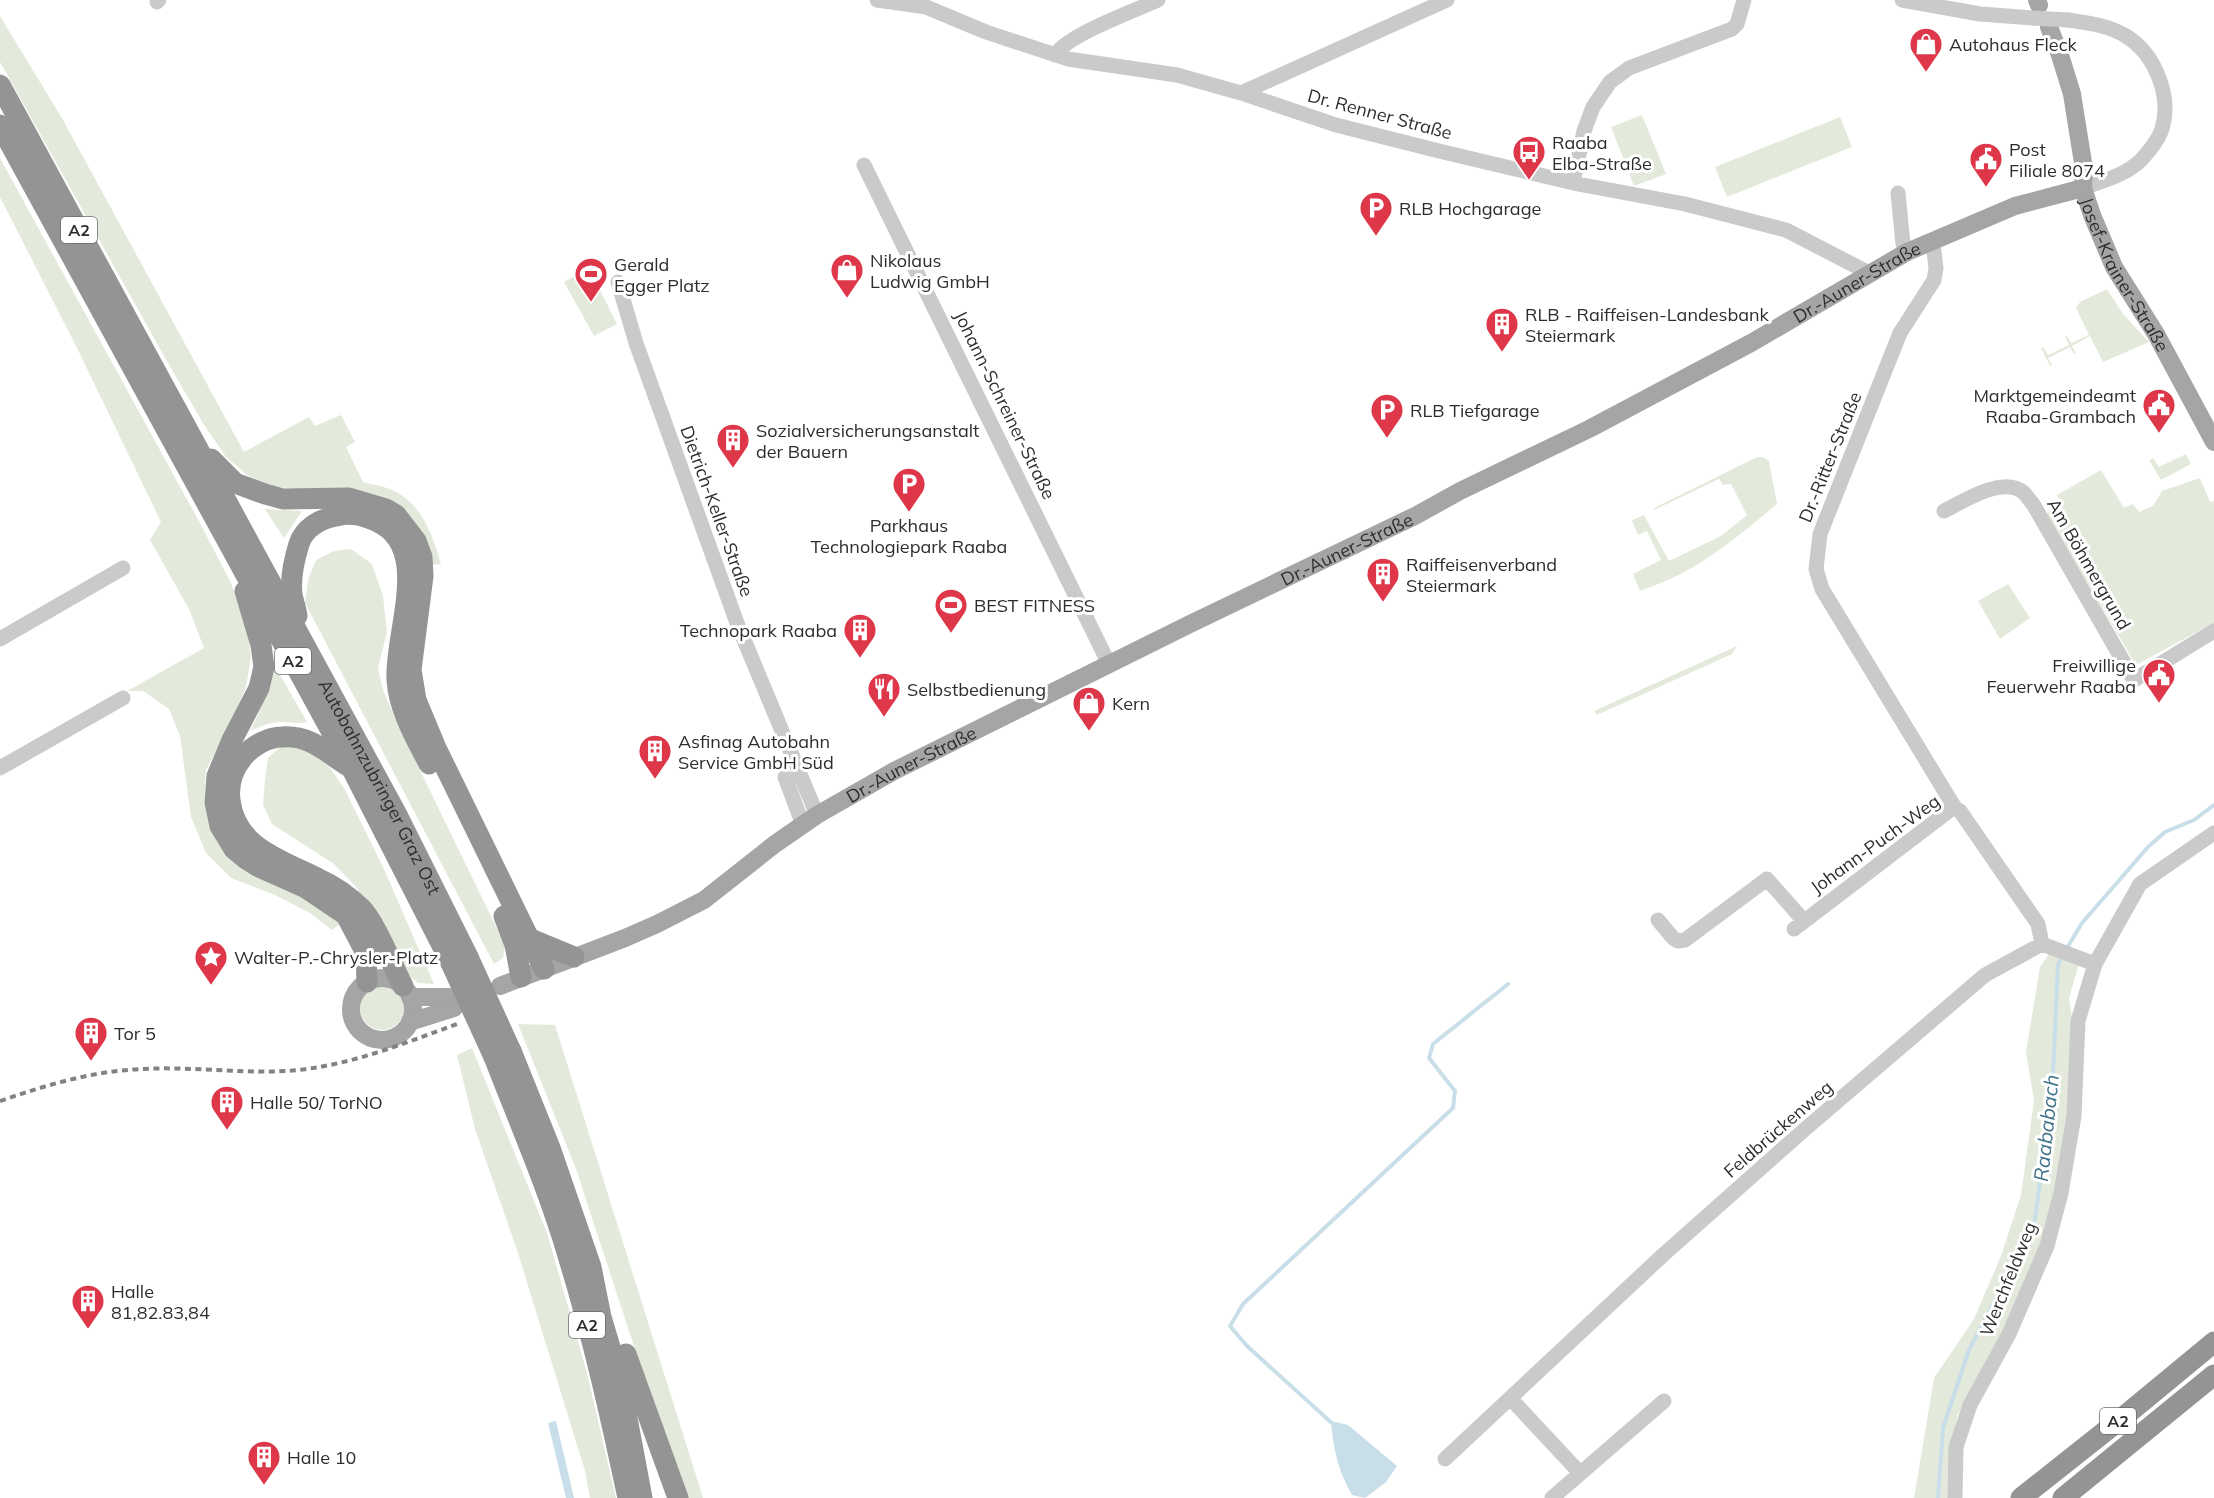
<svg xmlns="http://www.w3.org/2000/svg" width="2214" height="1498" viewBox="0 0 2214 1498" font-family="Mulish,sans-serif">
<style>
.green{fill:#e4eadb}
.water{fill:#c8dee9}
.lines{fill:none;stroke-linecap:round;stroke-linejoin:round}
.stream{stroke:#c8dee9;stroke-width:4}
.minor{stroke:#cacaca;stroke-width:15}
.major{stroke:#a5a5a5;stroke-width:18}
.highway{stroke:#949494;stroke-width:21}
.rail{stroke:#828282;stroke-width:4;stroke-dasharray:6 4.5;stroke-linecap:butt}
.minor-bridge{stroke:#cacaca;stroke-width:15}
.highway-bridge{stroke:#949494;stroke-width:21}
.labels{text-anchor:middle;dominant-baseline:central;stroke-width:6;stroke-linejoin:round;paint-order:stroke}
.shield{fill:#fff;stroke:#6c6c6c;stroke-width:1.5}
.shield-label{font-size:16px;font-weight:bold;fill:#2d2d2d}
.poi-label{font-size:18px;fill:#2d2d2d;stroke:#fff;text-anchor:start}
.street-label{font-size:18px;fill:#2d2d2d;stroke:#fff}
.water-label{font-size:20px;font-style:italic;fill:#3f718b;stroke:#fff}
</style>
<rect width="100%" height="100%" fill="#fff"/>
<path class="green" d="M0,16l63,104 181,332 65,-35 6,9 26,-11 14,27 -9,5 17,35c10,3 22,4 31,9 28,13 39,45 47,73l-10,1 -121,-75 -36,-3 -27,-12 -21,-18 -22,-32 -40,-69 -164,-294z
M1642,115l24,59 -32,12 -23,-59z
M1840,117l12,30 -125,50 -12,-30z
M0,158l201,367 30,58 16,42 4,32 -5,30 -12,29 -28,54 -2,32 10,34 83,56 43,32 -8,6 -22,-17 -35,-18 -44,-17 -25,-25 -15,-36 -11,-81 -11,-27 -26,-18h-16l77,-43 -15,-39 -39,-69 11,-18 -84,-174 -77,-151z
M589,268l28,56 -23,12 -30,-54z
M2107,289l16,25 26,28 -46,20 -13,-26 -18,10 4,7 -2,1 -4,-7 -22,11 4,7 -2,1 -9,-18 2,-1 5,8 21,-10 -4,-9h2l4,7 18,-8 -13,-27 4,-6z
M2186,454l5,10 -30,16 -12,-20 4,-2 6,9z
M1757,457h6l6,4 8,43c-31,26 -62,52 -98,71 -13,6 -26,11 -39,16l-7,-17 28,-14 -14,-29 -9,4 -6,-15 12,-5 25,46 52,-25 26,-21 -16,-31 -8,1 -4,-6 -65,31v-2z
M2101,470l23,38 9,-4 6,8 14,-6 9,-15 38,-13 10,24 4,-1v140l-6,-15 -72,39 -90,-151 16,-10 -5,-9z
M265,509l37,2 -18,27z
M351,549l21,15 11,32 4,36 -9,36 5,22 15,35 107,220 -2,13 -9,6 -189,-361 3,-23 8,-20 18,-9z
M2008,584l22,34 -30,21 -22,-38z
M1737,646l-5,8 -135,61 -3,-4z
M272,661l35,61c-9,2 -16,0 -25,0 -11,-1 -22,5 -32,9 13,-24 18,-43 22,-70z
M282,745l19,3 22,10 21,30 39,79 51,117 -16,-1 -14,-12 -48,-84 -22,-23 -62,-40 -9,-19 2,-25 3,-22z
M2050,952l29,12 -10,34 4,27 -8,118 -23,101 -38,94 -46,76 -6,27 -3,57h-35l20,-120 40,-59 27,-63 20,-61 13,-95 -8,-48 14,-85z
M360 1008a22 22 0 1 1 44 0a22 22 0 1 1-44 0Z
M518,1024l37,1 148,473h-16l-38,-106 -73,-223z
M472,1048l75,185 40,140 29,125h-26l-5,-27 -68,-221 -42,-121 -18,-74z"/>
<path class="water" d="M556,1421l18,77h-8l-18,-75z
M1331,1421l17,4 49,41 -11,16 -21,16 -13,-3c-14,-24 -19,-47 -21,-74z"/>
<g class="lines">
<path class="stream" d="M2067,948l15,-25 66,-76 17,-15 29,-12 20,-15
M1334,1425l-87,-79 -17,-20 13,-22 210,-196 2,-17 -26,-33 4,-14 75,-60
M1938,1498l5,-70 26,-78 65,-124 18,-130 6,-132 6,-9"/>
<path class="minor" d="M877,0l49,7 60,25 82,27 109,16 64,18 95,32 103,26 139,33 107,20 101,26 85,44
M1902,0l78,14 53,4
M157,2l2,-2
M2068,20c20,3 40,5 58,16 29,18 46,60 36,93 -4,12 -13,22 -21,31 -15,15 -38,21 -58,28
M1055,55c12,-20 79,-44 103,-55
M1241,93l206,-93
M864,165l245,499
M1573,183l11,-52 9,-24 17,-25 19,-14 103,-39 5,-5 7,-24
M1898,193l5,51 4,8
M1931,242l3,9 2,17 -2,12 -34,53 -80,201 -4,35 6,20 133,219
M618,282l18,61 101,280 80,192
M1944,511c20,-10 59,-36 80,-18 3,3 6,8 9,11l101,176 80,-49
M0,639l123,-71
M0,768l123,-70
M785,777l18,48
M1658,920l15,18 5,3 7,-1 82,-61 37,42
M1794,929l156,-119 5,-2 5,3 78,113 4,20
M1511,1399l69,74
M1445,1459l218,-204 141,-125 181,-155 57,-31 53,20
M1552,1498l112,-97
M1955,1498l1,-51 14,-42 39,-71 38,-88 14,-53 13,-77 4,-95 17,-57 45,-80 74,-51"/>
<g class="major">
<path d="M2037,0l2,5"/>
<path id="s1" d="M2049,27l11,28 12,39 12,75 -1,19 9,27 22,52 42,67 58,108"/>
<circle cx="382" cy="1009" r="31"/>
<path id="s2" d="M500,986l125,-48 32,-14 47,-24 71,-56 42,-29 77,-44 296,-147 225,-108 45,-25 129,-62 162,-86 156,-91 108,-46 68,-18"/>
<path d="M410,997h39"/>
<path d="M410,1022l44,-14"/>
</g>
<g class="highway">
<path id="s3" d="M0,85l396,728 72,144"/>
<path d="M0,125l352,644 99,194"/>
<path d="M211,459l24,24 30,11 18,5 66,-1 37,11 10,6 20,26 6,16 1,19 -12,94 5,30 20,48 108,221"/>
<path d="M245,591l16,54 3,22 -5,21 -27,52 -15,36 -2,26 5,24 14,23 12,10 11,7 49,22 40,27 20,38 1,29"/>
<path d="M297,616c-1,-8 -4,-15 -5,-22 -2,-17 2,-34 7,-50 5,-16 21,-25 37,-28 15,-4 27,-1 40,5 58,25 18,112 21,159 2,30 18,57 32,84"/>
<path d="M348,766c-22,-14 -38,-31 -66,-29 -14,0 -30,9 -39,20 -10,12 -15,27 -13,43 5,47 51,60 87,78 16,7 33,19 45,31 14,15 31,58 41,77"/>
<path d="M504,916l11,29 6,32"/>
<path d="M528,938l46,19"/>
<path d="M511,1051l39,97 41,119 10,50 19,64 22,117"/>
<path d="M494,1057c26,67 55,133 75,202 24,78 42,159 59,239"/>
<path d="M626,1354l52,144"/>
<path d="M2021,1498l106,-84 87,-72"/>
<path d="M2063,1498l151,-123"/>
</g>
<path class="rail" d="M0,1101c47,-16 92,-30 142,-32 52,-3 104,6 156,1 57,-6 109,-28 162,-47"/>
<path class="minor-bridge" d="M2033,18l35,2"/>
<path class="highway-bridge" d="M468,957l43,94
M451,963l43,94"/>
</g>
<defs>
<g id="shop-pin" transform="scale(1.725)"><path d="M0 17L-7.5 6A9.5 9.5 0 1 1 7.5 6Z" fill="#dd3749" stroke="#fff"/><path d="M-5-2.5h2.3a2.7 3.5 0 0 1 5.4 0H5L5.5 6h-11ZM-1.5-2.5h3a1.5 2.3 0 0 0-3 0Z" fill="#fff"/></g>
<g id="bus-pin" transform="scale(1.725)"><path d="M0 17L-7.5 6A9.5 9.5 0 1 1 7.5 6Z" fill="#dd3749" stroke="#fff"/><path d="M-5-6H5V4H4V6H2V4H-2V6H-4V4H-5ZM-3.5-4V0h7V-4ZM-3.5 1.2v1.5H-2V1.2ZM2 1.2v1.5H3.5V1.2Z" fill="#fff"/></g>
<g id="civic-pin" transform="scale(1.725)"><path d="M0 17L-7.5 6A9.5 9.5 0 1 1 7.5 6Z" fill="#dd3749" stroke="#fff"/><path d="M-.6-6.5H3V-4.5H.6V-3L4-1V1h2V6H-6V1h2V-1L-.6-3ZM-1.2 2.5V6h2.4V2.5Z" fill="#fff"/></g>
<g id="parking-pin" transform="scale(1.725)"><path d="M0 17L-7.5 6A9.5 9.5 0 1 1 7.5 6Z" fill="#dd3749" stroke="#fff"/><path d="M-3.5-5.5H1a3.5 3.5 0 0 1 0 7H-1V5.5H-3.5ZM-1-3.4V-.6H.8a1.4 1.4 0 0 0 0-2.8Z" fill="#fff"/></g>
<g id="stadium-pin" transform="scale(1.725)"><path d="M0 17L-7.5 6A9.5 9.5 0 1 1 7.5 6Z" fill="#dd3749" stroke="#fff"/><path d="M0-5a6.5 5 0 1 0 0 10a6.5 5 0 1 0 0-10ZM-3.5-1.8h7v3.6h-7Z" fill="#fff"/></g>
<g id="building-pin" transform="scale(1.725)"><path d="M0 17L-7.5 6A9.5 9.5 0 1 1 7.5 6Z" fill="#dd3749" stroke="#fff"/><path d="M-4-6H4V6H1V3H-1V6H-4ZM-2.5-4.3h1.7v1.8h-1.7ZM.8-4.3h1.7v1.8H.8ZM-2.5-1h1.7V.8h-1.7ZM.8-1h1.7V.8H.8Z" fill="#fff"/></g>
<g id="restaurant-pin" transform="scale(1.725)"><path d="M0 17L-7.5 6A9.5 9.5 0 1 1 7.5 6Z" fill="#dd3749" stroke="#fff"/><path d="M-5-6h1v4h1v-4h1v4h1v-4h1v5L-1.5 .5V6h-2V.5L-5-1ZM5-6V6H3V1.5H1.5Q1.5-4 5-6Z" fill="#fff"/></g>
<g id="sight-pin" transform="scale(1.725)"><path d="M0 17L-7.5 6A9.5 9.5 0 1 1 7.5 6Z" fill="#dd3749" stroke="#fff"/><path d="M0-6L1.8-2.2L6-1.7L2.9 1.2L3.7 5.4L0 3.3L-3.7 5.4L-2.9 1.2L-6-1.7L-1.8-2.2Z" fill="#fff"/></g>
</defs>
<g fill-rule="evenodd">
<use href="#shop-pin" x="1926" y="44"/>
<use href="#bus-pin" x="1529" y="152"/>
<use href="#civic-pin" x="1986" y="159"/>
<use href="#parking-pin" x="1376" y="208"/>
<use href="#shop-pin" x="847" y="270"/>
<use href="#stadium-pin" x="591" y="274"/>
<use href="#building-pin" x="1502" y="324"/>
<use href="#civic-pin" x="2159" y="405"/>
<use href="#parking-pin" x="1387" y="410"/>
<use href="#building-pin" x="733" y="440"/>
<use href="#parking-pin" x="909" y="484"/>
<use href="#building-pin" x="1383" y="574"/>
<use href="#stadium-pin" x="951" y="605"/>
<use href="#building-pin" x="860" y="630"/>
<use href="#civic-pin" x="2159" y="675"/>
<use href="#restaurant-pin" x="884" y="689"/>
<use href="#shop-pin" x="1089" y="703"/>
<use href="#building-pin" x="655" y="751"/>
<use href="#sight-pin" x="211" y="957"/>
<use href="#building-pin" x="91" y="1033"/>
<use href="#building-pin" x="227" y="1102"/>
<use href="#building-pin" x="88" y="1301"/>
<use href="#building-pin" x="264" y="1457"/>
</g>
<g class="labels">
<g class="shield">
<rect x="61" y="217" width="36" height="26" rx="4.5"/>
<rect x="275" y="648" width="36" height="26" rx="4.5"/>
<rect x="569" y="1312" width="36" height="26" rx="4.5"/>
<rect x="2100" y="1408" width="36" height="26" rx="4.5"/>
</g>
<g class="shield-label">
<text x="79" y="230">A2</text>
<text x="293" y="661">A2</text>
<text x="587" y="1325">A2</text>
<text x="2118" y="1421">A2</text>
</g>
<g class="poi-label">
<text x="1949" y="44">Autohaus Fleck</text>
<text x="1552" y="142">Raaba<tspan x="1552" dy="21">Elba-Straße</tspan></text>
<text x="2009" y="149">Post<tspan x="2009" dy="21">Filiale 8074</tspan></text>
<text x="1399" y="208">RLB Hochgarage</text>
<text x="870" y="260">Nikolaus<tspan x="870" dy="21">Ludwig GmbH</tspan></text>
<text x="614" y="264">Gerald<tspan x="614" dy="21">Egger Platz</tspan></text>
<text x="1525" y="314">RLB - Raiffeisen-Landesbank<tspan x="1525" dy="21">Steiermark</tspan></text>
<text x="2136" y="395" text-anchor="end">Marktgemeindeamt<tspan x="2136" dy="21">Raaba-Grambach</tspan></text>
<text x="1410" y="410">RLB Tiefgarage</text>
<text x="756" y="430">Sozialversicherungsanstalt<tspan x="756" dy="21">der Bauern</tspan></text>
<text x="909" y="525" text-anchor="middle">Parkhaus<tspan x="909" dy="21">Technologiepark Raaba</tspan></text>
<text x="1406" y="564">Raiffeisenverband<tspan x="1406" dy="21">Steiermark</tspan></text>
<text x="974" y="605">BEST FITNESS</text>
<text x="837" y="630" text-anchor="end">Technopark Raaba</text>
<text x="2136" y="665" text-anchor="end">Freiwillige<tspan x="2136" dy="21">Feuerwehr Raaba</tspan></text>
<text x="907" y="689">Selbstbedienung</text>
<text x="1112" y="703">Kern</text>
<text x="678" y="741">Asfinag Autobahn<tspan x="678" dy="21">Service GmbH Süd</tspan></text>
<text x="234" y="957">Walter-P.-Chrysler-Platz</text>
<text x="114" y="1033">Tor 5</text>
<text x="250" y="1102">Halle 50/ TorNO</text>
<text x="111" y="1291">Halle<tspan x="111" dy="21">81,82.83,84</tspan></text>
<text x="287" y="1457">Halle 10</text>
</g>
<g class="street-label">
<text transform="translate(1380 114) rotate(15)">Dr. Renner Straße</text>
<text stroke="none"><textPath href="#s1" startOffset="262">Josef-Krainer-Straße</textPath></text>
<text stroke="none"><textPath href="#s2" startOffset="1532">Dr.-Auner-Straße</textPath></text>
<text transform="translate(1005 405) rotate(64)">Johann-Schreiner-Straße</text>
<text transform="translate(1830 457) rotate(-68)">Dr.-Ritter-Straße</text>
<text transform="translate(717 511) rotate(70)">Dietrich-Keller-Straße</text>
<text stroke="none"><textPath href="#s2" startOffset="956">Dr.-Auner-Straße</textPath></text>
<text transform="translate(2089 564) rotate(60)">Am Böhmergrund</text>
<text stroke="none"><textPath href="#s2" startOffset="470">Dr.-Auner-Straße</textPath></text>
<text stroke="none"><textPath href="#s3" startOffset="798">Autobahnzubringer Graz Ost</textPath></text>
<text transform="translate(1875 844) rotate(-36)">Johann-Puch-Weg</text>
<text transform="translate(1778 1129) rotate(-41)">Feldbrückenweg</text>
<text transform="translate(2008 1279) rotate(-68)">Werchfeldweg</text>
</g>
<g class="water-label">
<text transform="translate(2046 1128) rotate(-84)">Raababach</text>
</g>
</g>
</svg>
